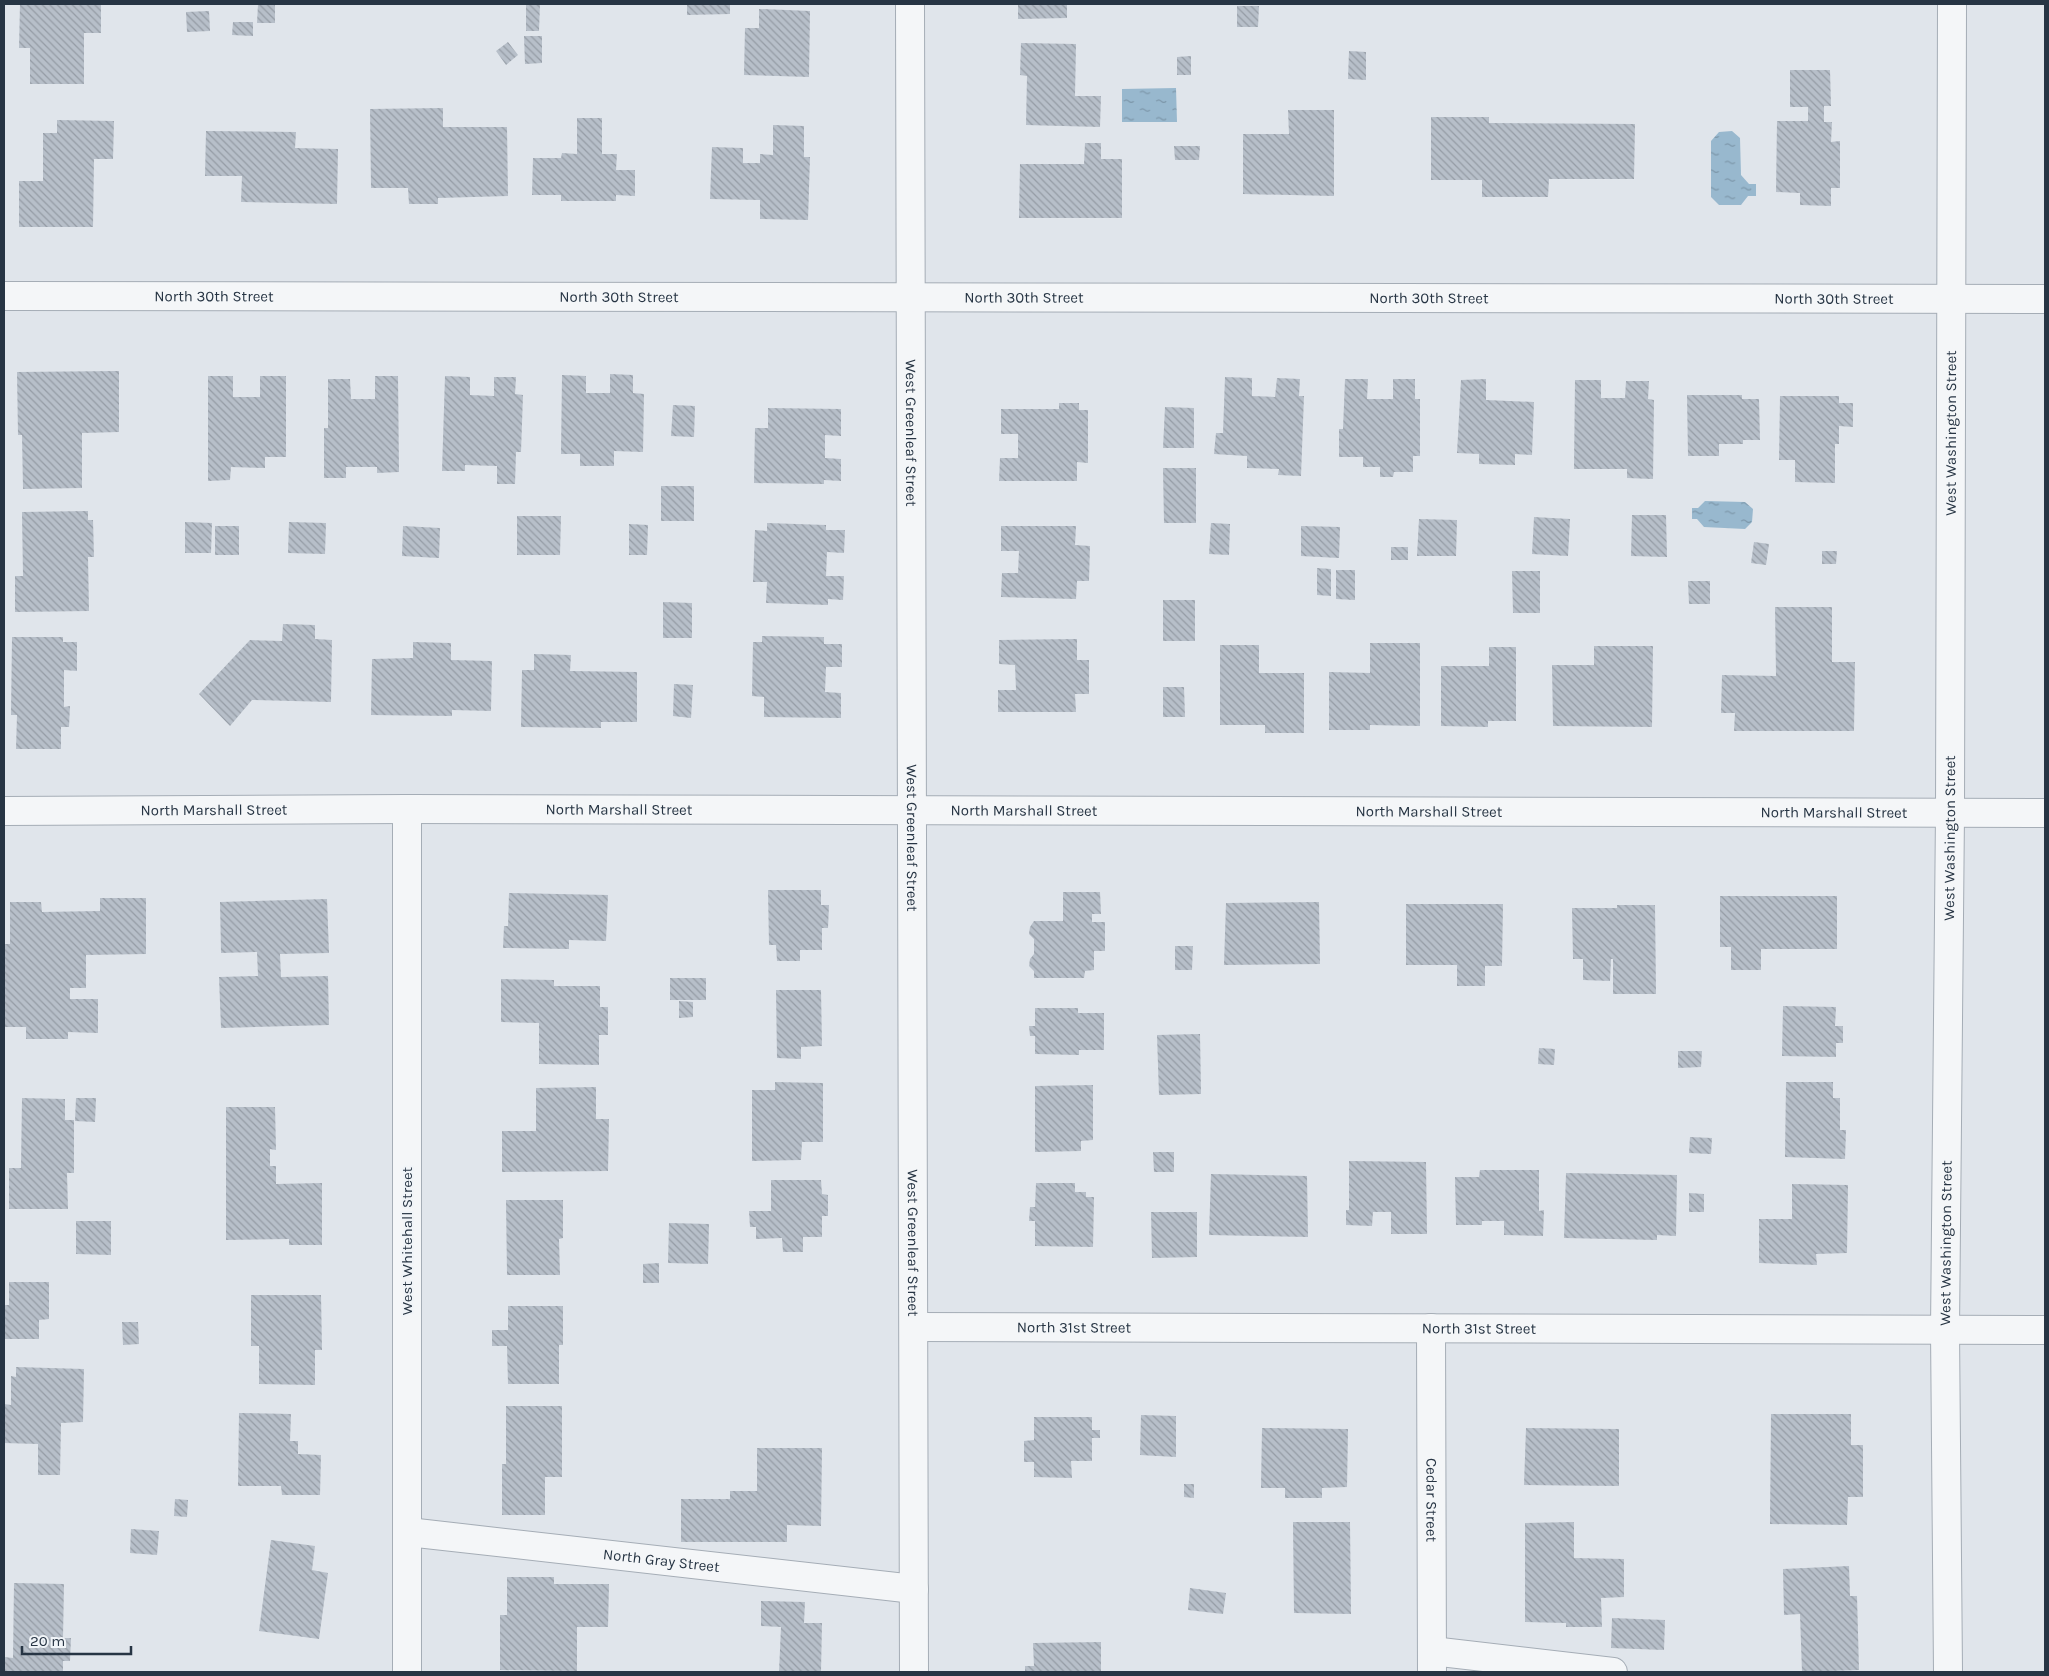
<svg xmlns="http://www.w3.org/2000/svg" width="2049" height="1676" viewBox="0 0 2049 1676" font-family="Karla,sans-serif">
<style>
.water{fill:url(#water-ripples)}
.building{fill:url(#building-back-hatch)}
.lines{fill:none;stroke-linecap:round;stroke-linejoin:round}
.minor-casing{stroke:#a5adb6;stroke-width:30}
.minor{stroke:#f4f6f8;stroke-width:28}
.labels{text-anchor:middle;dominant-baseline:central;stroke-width:4;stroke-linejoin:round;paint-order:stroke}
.street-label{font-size:15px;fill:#273544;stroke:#f0f4f8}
</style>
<defs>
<pattern id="water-ripples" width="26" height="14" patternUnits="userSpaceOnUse" patternTransform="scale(1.25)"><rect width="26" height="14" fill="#98b8ce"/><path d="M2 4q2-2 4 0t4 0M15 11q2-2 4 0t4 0" fill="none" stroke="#7c96a9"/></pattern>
<pattern id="building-back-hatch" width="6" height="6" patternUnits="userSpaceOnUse" patternTransform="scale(1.25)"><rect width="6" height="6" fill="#b7bfc9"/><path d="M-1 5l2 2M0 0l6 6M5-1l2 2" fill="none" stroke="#959ca5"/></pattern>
</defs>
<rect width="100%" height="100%" fill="#e0e5eb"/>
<path class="water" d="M1176,88l1,34h-55v-33z
M1732,131l8,7 1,37 8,9h7v12h-8l-7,9h-22l-8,-8v-56l8,-9z
M1705,501l40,1 8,7 -1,13 -7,7 -41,-2 -7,-8h-5v-11h6z"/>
<path class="building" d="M20,4h81v29h-17v51h-54v-36h-11z
M258,4h17v19h-18z
M526,4h14l-1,27h-13z
M687,4h43v10l-43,1z
M1018,4h49v14l-49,1z
M1237,6h22l-1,21h-21z
M759,9l51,2 -1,66 -65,-2 1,-47h14z
M209,11l1,20 -23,1 -1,-20z
M233,22h20v14l-21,-1z
M524,36h18v27l-17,1z
M508,42l10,13 -12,10 -10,-14z
M1021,43l55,1 -1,52h26l-1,31 -74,-2 1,-49 -7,-1z
M1349,51l17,1v28l-18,-1z
M1191,56v19h-14v-18z
M1790,70h40l1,36h-7v16h8l-1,20 9,-1v47h-9v18l-31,-1v-12l-24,-1 1,-71h31v-14h-18z
M443,108v19h64l1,69 -70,2v6h-29l-1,-16h-37l-1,-79z
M1288,110h46v86l-91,-2v-60h46z
M1431,117h58v6l146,1 -1,55h-85l-1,18h-66v-17h-51z
M577,118h25v36h15l-1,16h19v26l-19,-1v6h-55v-6h-29l1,-37h28l1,-5 15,1z
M57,120l57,1 -1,38h-19l-1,68h-74v-46h24v-48h14z
M773,125l31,1v31h6l-2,63 -48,-1v-19l-50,-1 2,-52 31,1v15h17v-9l13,1z
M206,131l90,1 -1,16 43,1 -1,55 -96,-2 1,-26h-37z
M1085,143h16v16h21v59h-103l1,-54h64z
M1174,146h26l-1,14h-24z
M119,371v61l-37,1v55l-59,1 -1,-54h-4l-1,-63z
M610,374l23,1v18l11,1 -1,58 -29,-1v15h-34v-12h-19l1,-79 24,1v17h24z
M208,376h25v21h27v-21h26v81h-21v11l-34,-1 -1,13 -22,1z
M375,376h23l1,96 -22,1v-6h-31v11h-22v-50h4v-49h22l1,20h24z
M445,376l25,1v18l24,1v-19h22l-1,17 8,1 -2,57h-5l-1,32h-18v-18l-32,-1v6h-23z
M1225,377l27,1v18l23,1 2,-19 23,1 -1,17h5l-3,80 -23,-1 1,-6 -32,-1v-12l-33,-2 2,-21h7z
M1345,379h23l-1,20h26v-20h22v20h5v57h-7v16h-19l-1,5h-13v-10h-17v-10h-24v-28h4z
M1486,379v21l48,2 -2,53 -17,-1v11l-36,-1v-10l-22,-1 4,-73z
M1575,380h26v18h24l1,-17h23l-1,18 6,1 -1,79 -26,-1v-9h-53z
M1687,395h55v4h17l1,41h-17v4h-24v12h-31z
M1780,396h59v7h14v24l-14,-1v18h-4v39l-40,-1v-22h-16z
M1059,403h20v7h9v53l-11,-1v19h-78l1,-23h18v-24h-17v-25h58z
M673,405l22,1 -1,31 -23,-1z
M1165,407l29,1v40h-31z
M768,408l73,1v27l-16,-1v23l16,1v22l-17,-1v4l-70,-1 1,-55h13z
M1163,468h33v55h-32z
M661,486h33v35h-33z
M88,511v9h5l1,37h-6l1,54 -74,1v-36h8l-1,-64z
M1632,515h34l1,42 -36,-1z
M517,516h44l-1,39h-43z
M1534,517l36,2 -2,37 -36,-2z
M1419,519l38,1 -1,36h-39z
M185,522l27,1 -1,30h-26z
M289,522l37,1 -1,31 -37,-1z
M767,523l59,2v5h19l-1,23 -17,-1 -1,24h18l-1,24 -15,-1v6l-62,-2 1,-21h-14l2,-52 12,1z
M1211,523l19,1 -1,31 -20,-1z
M629,524l19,1 -1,30h-18z
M215,526h24v29h-24z
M403,526l37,2 -1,30 -37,-2z
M1001,526h75l-1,19 15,1 -1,35h-12l-1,18 -75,-2 1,-24h16l1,-22h-18z
M1301,526l39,1 -1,31 -38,-2z
M1754,542l15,2 -3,21 -15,-2z
M1391,547h17v13h-17z
M1822,551h15l-1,13h-14z
M1317,568l14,1v27l-14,-1z
M1336,570h19v30l-19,-1z
M1512,571h28v42h-27z
M1688,581h22v23h-21z
M1163,600h32v41h-32z
M663,602l29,1v35h-29z
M1775,607h57v55h23l-1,69h-120l1,-18h-14l1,-38 54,1z
M283,624l32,1v14l17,1 -1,62 -79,-2 -22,26 -31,-32 51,-54 32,1z
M762,636l62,1v7h18v23h-16l-1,25 16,1v25l-77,-1v-20l-12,-1 1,-54h9z
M12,637h51v5h14v29l-13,-1v37l6,-1 -1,21h-8v22h-45l1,-34h-6z
M1077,639v21h12v34h-14l1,18h-78v-22h18l-1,-25 -16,-1v-24z
M413,642l38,1v17l41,1 -1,50 -39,-1v6l-81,-1 1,-56 41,-1z
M1370,643h50v83l-50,-1v5h-41v-58l41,1z
M1220,645h39v28h45v60h-39v-8h-45z
M1594,646h59l-1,81 -99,-1 -1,-61h42z
M1489,647h27v74h-28v6l-47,-1v-60h48z
M534,654l37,1 -1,16 67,1v50h-36v6l-80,-1 1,-57h12z
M674,684l19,1 -2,33 -18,-2z
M1163,687h21l1,30h-22z
M768,890h53v15h8l-1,23h-6v22h-22v11h-23l-1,-16h-7z
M1063,892h37l1,22h-9v8h13v29h-11v19l-9,1 -1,7h-50v-7l-5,-5 1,-7 4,-5v-15l-5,-5 1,-7 4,-6h29z
M509,893l99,2 -2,46 -37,-1v9l-66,-1 1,-22h4z
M1720,896h117v53h-76v21h-30v-23h-11z
M100,898h46v56l-60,1v33h-16v11h28v34l-30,-1v7h-42v-12h-22v-83h6v-42h31l1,10 58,-1z
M327,899l2,54 -49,1 1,23 47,-1 1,49 -108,3 -2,-51 39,-1 -1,-24 -36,1 -1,-51z
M1319,902l1,62 -96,1 2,-62z
M1406,904h97l-1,62h-17v20h-28v-21h-51z
M1617,905h38l1,89h-43v-35h-2l-1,22 -27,-1v-21h-10l-1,-51h45z
M1175,946h18l-1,24h-17z
M670,978h36v22h-36z
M501,979l53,1v6h46v21h8v28h-9v30l-60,-1v-41l-38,-1z
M776,990h45l1,56 -21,1v12l-24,-1z
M679,1001l14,1v15l-14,1z
M1783,1006l53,1 -1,19h8v17h-7v14l-54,-1z
M1035,1008h43v5h26v37h-25v5l-44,-1v-18h-5l-1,-10h6z
M1200,1034l1,60 -42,1 -2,-60z
M1539,1048l16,1 -1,16 -16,-1z
M1678,1051h24l-1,16 -23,1z
M775,1082l48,1v59h-21l-1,18 -49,1v-71h23z
M1786,1082h47v16h7v32h6l-1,29 -60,-2z
M1093,1085v55l-12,1v10l-46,1v-66z
M596,1087v32h13l-1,52 -106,1v-41h34v-43z
M22,1098l43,1v21h9v53h-7l1,36h-59v-41h12z
M76,1098h20l-1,24 -20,-1z
M226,1107h49l1,43 -6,-1v17h6v18l46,-1v62h-33v-6l-63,1z
M1690,1137l22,1 -1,16 -22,-1z
M1153,1152h21v20h-20z
M1349,1161l77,1 1,72h-36v-22h-18l-1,14 -26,-1v-15h3z
M1480,1170h59v41l5,-1 -1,26 -39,-1v-14h-22v4h-26l-1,-48h24z
M1566,1173l111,2 -1,61 -19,-1v5l-93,-2z
M1211,1174l96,2 1,61 -99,-2z
M771,1180h50l1,14 6,1v21h-6v21h-19v15h-20l-1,-14 -26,1v-12h-6l-1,-16h22z
M1036,1183h39v9h11v5h8l-1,50 -58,-1v-25h-6l1,-14h5z
M1792,1184l56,1 -1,68 -31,1 1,11 -58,-2v-44h33z
M1689,1193l15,1v18h-15z
M506,1200h57v38l-4,1 1,36h-53z
M1151,1212h46v45l-45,1z
M76,1221h35v34l-35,-1z
M669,1223l40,1 -1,40 -40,-1z
M659,1263v20h-16v-19z
M9,1282h40v37l-10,1v19h-35v-34h5z
M251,1295h70l1,55h-7v35l-56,-1v-38h-8z
M508,1306h55v39h-4v39h-51l-1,-38h-15v-16h16z
M122,1322h16l1,22 -16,1z
M16,1367l68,2 -1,53 -22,1 -1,52h-22v-31l-34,-1v-39l7,1v-29l5,1z
M506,1406h56v71h-17v38h-43v-51h4z
M239,1413l52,1 -1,27h8v13l23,1 -1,40h-38l-1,-9h-43z
M1771,1414h80v31h12v52h-15l-1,28 -77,-1z
M1141,1415l35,1v41l-36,-2z
M1034,1417h58v13h8v8h-8v23h-21l1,17 -38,-1v-15h-10v-21l10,-1z
M1262,1428l86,1 -1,58 -25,1v10h-37v-10h-24z
M1526,1428l93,1v57l-95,-1z
M757,1448h65l-1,78 -34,-1v17h-106v-43h49v-8h27z
M1184,1484h10v14l-10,-1z
M175,1499l13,1 -1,17 -13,-1z
M1293,1522h57l1,92 -57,-1z
M1574,1522v36l50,1v38l-23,1 1,29h-36v-4l-41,-1v-99z
M131,1529l28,2 -2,24 -27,-2z
M271,1540l44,6 -3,24 16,3 -9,66 -60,-8z
M1849,1566l1,30h7l2,74 -57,2 -2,-58 -16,1 -1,-46z
M507,1577h47v7h55l-1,43h-31v44l-77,-1v-55h7z
M14,1583l50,1 -1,54h8l-1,23h-7v11h-59v-15l9,1z
M1190,1588l36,5 -3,21 -35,-4z
M761,1601l44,1 -1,21h18l-1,49h-42l2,-45 -20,-1z
M1612,1618l53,2 -1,30 -53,-2z
M1101,1642v30h-76v-6h9l-1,-23z"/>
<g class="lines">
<g class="minor-casing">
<g id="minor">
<path id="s1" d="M910,4l4,1668"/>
<path id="s2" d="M4,296l2041,3"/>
<path d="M407,809v863"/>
<path id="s3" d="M4,811l403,-2 1638,4"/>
<path id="s4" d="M914,1327l1131,3"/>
<path id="s5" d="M1431,1328l1,344"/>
<path id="s6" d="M408,1532l506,57"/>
<path d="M1432,1651l181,21"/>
<path id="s7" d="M1948,1672l-3,-342 5,-517 2,-809"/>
</g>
</g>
<use href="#minor" class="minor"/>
</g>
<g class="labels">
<g class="street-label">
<text stroke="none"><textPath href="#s2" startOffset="210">North 30th Street</textPath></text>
<text stroke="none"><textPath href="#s2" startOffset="615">North 30th Street</textPath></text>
<text stroke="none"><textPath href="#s2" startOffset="1020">North 30th Street</textPath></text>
<text stroke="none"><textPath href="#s2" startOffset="1425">North 30th Street</textPath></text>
<text stroke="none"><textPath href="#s2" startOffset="1830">North 30th Street</textPath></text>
<text stroke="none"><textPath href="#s1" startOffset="429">West Greenleaf Street</textPath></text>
<text stroke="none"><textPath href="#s7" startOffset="1239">West Washington Street</textPath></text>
<text stroke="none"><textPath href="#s3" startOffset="615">North Marshall Street</textPath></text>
<text stroke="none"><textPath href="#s3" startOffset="210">North Marshall Street</textPath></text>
<text stroke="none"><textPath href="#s3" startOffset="1020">North Marshall Street</textPath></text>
<text stroke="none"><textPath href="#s3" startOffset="1425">North Marshall Street</textPath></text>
<text stroke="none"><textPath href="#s3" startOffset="1830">North Marshall Street</textPath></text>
<text stroke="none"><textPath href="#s1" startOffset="834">West Greenleaf Street</textPath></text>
<text stroke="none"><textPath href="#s7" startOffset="834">West Washington Street</textPath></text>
<text transform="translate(407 1241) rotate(-90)">West Whitehall Street</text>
<text stroke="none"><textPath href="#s1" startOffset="1239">West Greenleaf Street</textPath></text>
<text stroke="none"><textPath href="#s7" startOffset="429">West Washington Street</textPath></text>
<text stroke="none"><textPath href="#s4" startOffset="160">North 31st Street</textPath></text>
<text stroke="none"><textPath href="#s4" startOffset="565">North 31st Street</textPath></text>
<text stroke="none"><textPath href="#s5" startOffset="172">Cedar Street</textPath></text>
<text stroke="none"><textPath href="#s6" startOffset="255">North Gray Street</textPath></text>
</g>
</g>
<rect width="2049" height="1676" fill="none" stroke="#273544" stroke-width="10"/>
<path d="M22 1646v8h109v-8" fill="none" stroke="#273544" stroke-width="2.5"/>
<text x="30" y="1646" font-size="15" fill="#273544" stroke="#f0f4f8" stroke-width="4" paint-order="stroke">20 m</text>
</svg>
